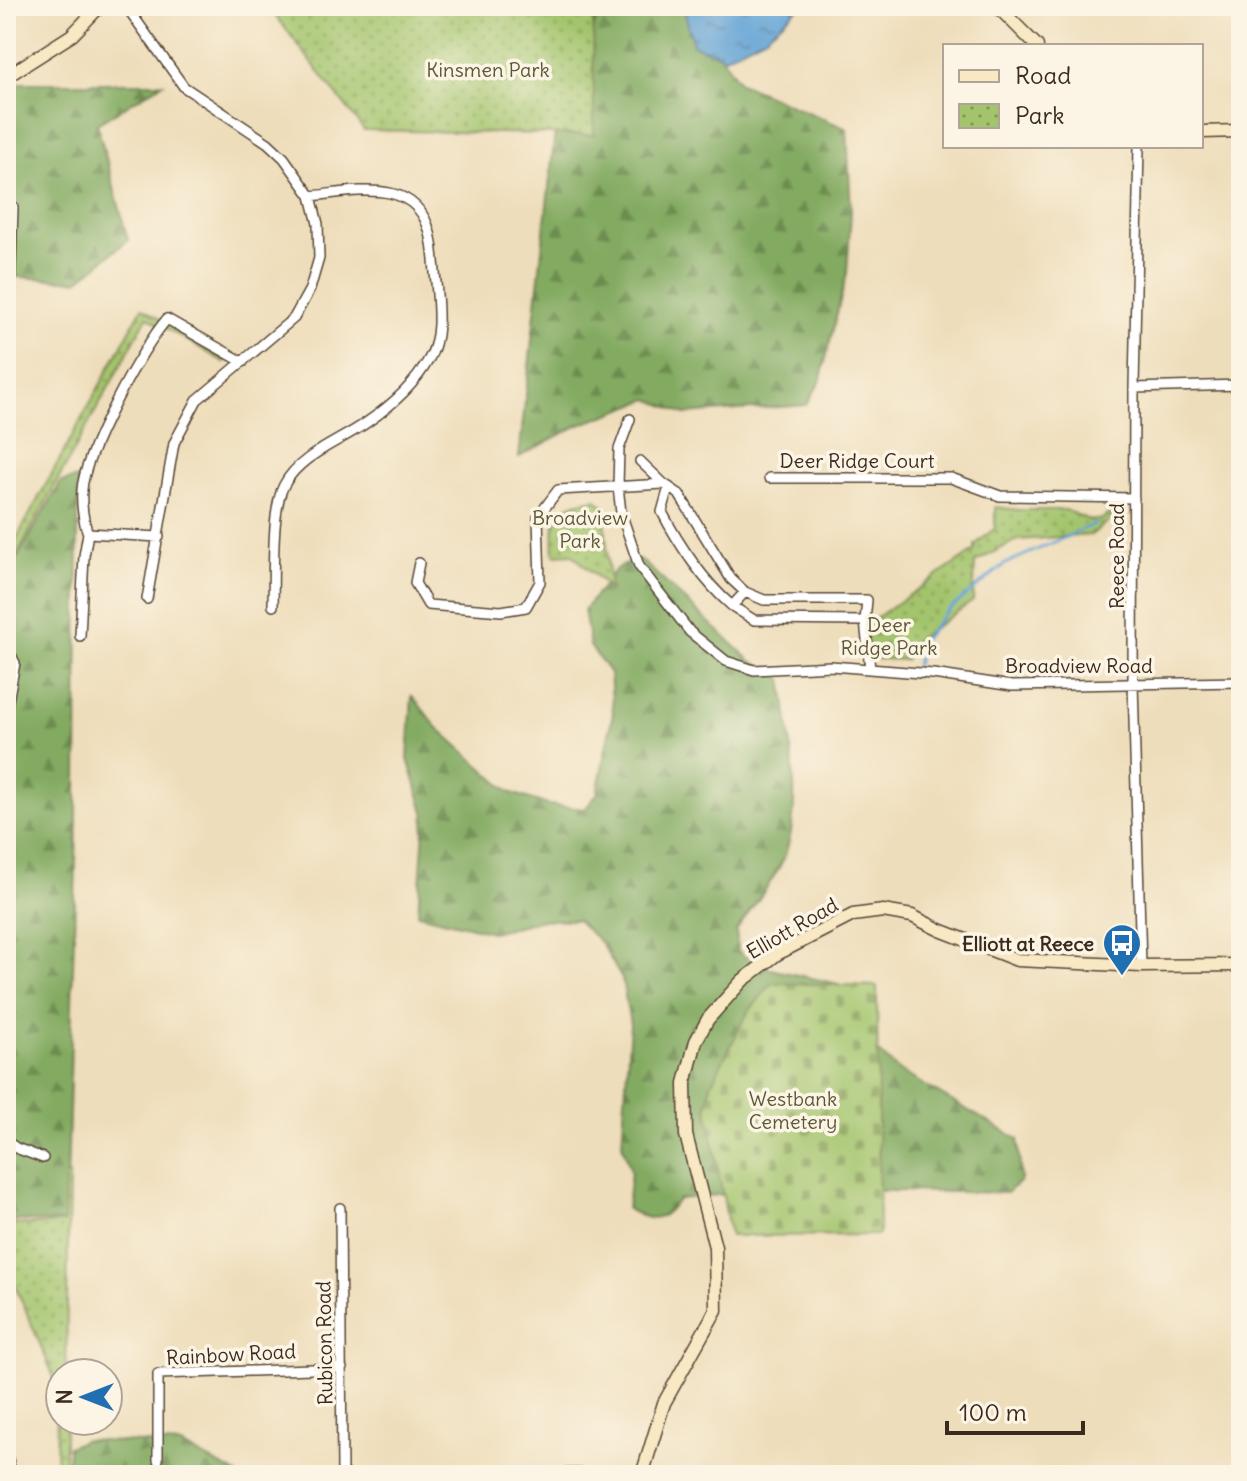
<svg xmlns="http://www.w3.org/2000/svg" width="1247" height="1481" viewBox="0 0 1247 1481" font-family="Delius,sans-serif">
<style>
.forest{fill:url(#forest-firs);stroke:#5e6a3f;stroke-width:2}
.cemetery{fill:url(#cemetery-stones);stroke:#6f7745;stroke-width:2}
.park{fill:url(#park-dots);stroke:#6f7745;stroke-width:2}
.water{fill:url(#water-ripples);stroke:#4e667a;stroke-width:2}
.lines{fill:none;stroke-linecap:round;stroke-linejoin:round}
.stream{stroke:#61a2d5;stroke-width:3}
.street-casing{stroke:#564535;stroke-width:12}
.secondary-casing{stroke:#564535;stroke-width:15}
.street{stroke:#fff;stroke-width:9}
.secondary{stroke:#f8e8c3;stroke-width:12}
.labels{text-anchor:middle;dominant-baseline:central;stroke-width:7;stroke-linejoin:round;paint-order:stroke}
.park-label{font-size:20px;fill:#5a5835;stroke:#fcf5e5}
.street-label{font-size:20px;fill:#3b2a1e;stroke:#fcf5e5}
.poi-label{font-size:20px;font-weight:bold;fill:#3b2a1e;stroke:#fcf5e5;text-anchor:end}
</style>
<defs>
<pattern id="forest-firs" width="22" height="20" patternUnits="userSpaceOnUse" patternTransform="scale(2)"><rect width="22" height="20" fill="#82aa60"/><path d="M5 1l3.5 6h-7zM16 11l3.5 6h-7z" fill="#6c8b4f"/></pattern>
<pattern id="cemetery-stones" width="16" height="16" patternUnits="userSpaceOnUse" patternTransform="scale(2)"><rect width="16" height="16" fill="#a3c46c"/><path d="M2 7V4a2 2 0 0 1 4 0v3zM10 15v-3a2 2 0 0 1 4 0v3z" fill="#869f58"/></pattern>
<pattern id="park-dots" width="8" height="8" patternUnits="userSpaceOnUse" patternTransform="scale(2)"><rect width="8" height="8" fill="#a3c46c"/><path d="M2 2h.1M6 6h.1" fill="none" stroke="#869f58" stroke-width="1.8" stroke-linecap="round"/></pattern>
<pattern id="water-ripples" width="26" height="14" patternUnits="userSpaceOnUse" patternTransform="scale(2)"><rect width="26" height="14" fill="#61a2d5"/><path d="M2 4q2-2 4 0t4 0M15 11q2-2 4 0t4 0" fill="none" stroke="#5184ac"/></pattern>
</defs>
<rect width="100%" height="100%" fill="#fcf5e5"/>
<filter id="ink" filterUnits="userSpaceOnUse"><feTurbulence type="fractalNoise" baseFrequency=".0125" numOctaves="2"/><feDisplacementMap in="SourceGraphic" scale="16" xChannelSelector="R" yChannelSelector="G"/><feConvolveMatrix kernelMatrix="1 2 1 2 8 2 1 2 1" color-interpolation-filters="sRGB"/></filter>
<filter id="wash" filterUnits="userSpaceOnUse"><feTurbulence type="fractalNoise" baseFrequency=".006" numOctaves="4" result="noise"/><feDisplacementMap in="SourceGraphic" scale="32" xChannelSelector="R" yChannelSelector="G"/><feGaussianBlur stdDeviation="1.8" result="paint"/><feColorMatrix in="noise" values="0 0 0 0 0 0 0 0 0 0 0 0 0 0 0 0 0 1.4 0 .05"/><feComposite in="paint" operator="in"/></filter>
<g filter="url(#wash)">
<rect width="100%" height="100%" fill="#eeddba"/>
<path class="forest" d="M601,6h85l54,77 107,46 4,83 -4,61 -27,109 -14,23 -121,9 -36,-15 -72,27 -58,31 38,-342 10,-10z
M6,83h157l-66,41 31,116 -50,41 -72,-5z
M78,478l-1,349 -11,395 -60,-2v-642l55,-96z
M640,559l110,101 32,18c7,54 24,135 -1,186 -12,23 -30,45 -45,67l2,20 19,15 82,18 7,39 52,47 120,69 3,41 -14,13c-109,-2 -220,-7 -328,6 -21,24 -24,24 -52,10l4,-38 -9,-27 8,-120 -8,-45 -21,-36 -24,-23h-35l-50,12 -74,-18 7,-99 -17,-56 4,-63 24,30 73,66 39,13 37,4 12,-15 16,-81 -3,-40 -20,-27 -6,-36 33,-42z
M84,1440l97,5 58,30h-171v-28z"/>
<path class="cemetery" d="M772,983l105,3 2,249 -149,1 -23,-129 4,-23 37,-72z"/>
<path class="park" d="M268,6h325l1,129 -230,-5z
M142,308l85,52 -3,2 -77,-45 -141,258v-17z
M596,499l8,7 6,83 -38,-35 -18,1c-2,-40 0,-50 42,-56z
M995,507l25,3h46l25,11 11,-2 8,-6 5,3 -24,19 -74,5 -42,22 -2,39 -64,44 -4,15 -42,-2v-11l7,-25 105,-72v-5l20,-17z
M65,1175h4l-3,198h-6v48h5v54h-9l1,-91 -51,-120v-39l58,-2z"/>
<path class="water" d="M686,6h115l-35,30 -41,21 -32,-12 -8,-32z"/>
<g class="lines">
<path class="stream" d="M916,665l6,-24 23,-28 60,-49 90,-40"/>
</g>
</g>
<g filter="url(#ink)">
<g class="lines">
<g class="street-casing">
<path id="street" d="M126,6l58,81 84,56 16,15 27,38 7,28 1,34 -9,31 -16,29 -97,82 -23,43 -27,156
M1139,146l-5,242 -1,295 8,283
M1134,388l107,-3
M6,419l7,-212
M630,419l-11,30 -1,37 3,27 18,53 51,66 36,29 28,9 77,-4 102,8 79,12 229,-4
M640,461l24,23
M769,478h182l49,18 134,2
M669,487l-7,25c17,33 42,70 70,94l13,-14 19,8h103l-2,21 5,48
M159,537l-71,-4c-5,-12 -7,-30 -6,-43 2,-36 60,-143 85,-171l76,43
M419,563l-4,20 13,22 73,6 25,-4 14,-25 -2,-65 20,-27 106,-6 15,10 52,85 14,13
M273,606c1,-30 -2,-97 11,-121 16,-30 55,-43 82,-62 25,-17 48,-37 63,-64 13,-22 9,-52 7,-77 -2,-16 -2,-34 -6,-49 -14,-57 -76,-41 -119,-37
M732,606l22,14 111,1
M80,636l4,-80 4,-23
M6,645l9,18 -9,49
M6,1141l10,7 27,10
M340,1208l2,264 6,3
M6,1452l6,23
M158,1460v-86l184,-6"/>
</g>
<g class="secondary-casing">
<path id="secondary" d="M997,6l40,40
M6,77l66,-42 28,-29
M1201,132l40,-1
M396,1475h246l22,-72 52,-93 -1,-63 -29,-112 -1,-52 11,-42 12,-22 34,-38 35,-27 76,-39 30,-4 29,5 28,14 77,30 124,6 100,-1"/>
</g>
<use href="#street" class="street"/>
<use href="#secondary" class="secondary"/>
</g>
</g>
<defs>
<g id="bus-pin" transform="scale(2)"><path d="M0 17L-7.5 6A9.5 9.5 0 1 1 7.5 6Z" fill="#1f6fb2" stroke="#fcf5e5"/><path d="M-5-6H5V4H4V6H2V4H-2V6H-4V4H-5ZM-3.5-4V0h7V-4ZM-3.5 1.2v1.5H-2V1.2ZM2 1.2v1.5H3.5V1.2Z" fill="#fff"/></g>
</defs>
<g fill-rule="evenodd">
<use href="#bus-pin" x="1122" y="943"/>
</g>
<g class="labels">
<g class="park-label">
<text x="488" y="69">Kinsmen Park</text>
<text x="580" y="517">Broadview<tspan x="580" dy="23">Park</tspan></text>
<text x="889" y="624">Deer<tspan x="889" dy="23">Ridge Park</tspan></text>
<text x="793" y="1098">Westbank<tspan x="793" dy="23">Cemetery</tspan></text>
</g>
<g class="street-label">
<text x="857" y="460">Deer Ridge Court</text>
<text transform="translate(1116 556) rotate(-90)">Reece Road</text>
<text x="1079" y="665">Broadview Road</text>
<text transform="translate(792 928) rotate(-30)">Elliott Road</text>
<text transform="translate(324 1343) rotate(-91)">Rubicon Road</text>
<text transform="translate(231 1354) rotate(-3)">Rainbow Road</text>
</g>
<g class="poi-label">
<text x="1094" y="943">Elliott at Reece</text>
</g>
</g>
<rect width="1247" height="1481" fill="none" stroke="#fcf5e5" stroke-width="32"/>
<rect x="943" y="44" width="260" height="104" fill="#fcf5e5" stroke="#afa495" stroke-width="2"/>
<rect x="959" y="70" width="40" height="12" fill="#f8e8c3" stroke="#afa495" stroke-width="2"/>
<text x="1015" y="84" font-size="24" fill="#3b2a1e">Road</text>
<rect x="959" y="104" width="40" height="24" fill="url(#park-dots)" stroke="#afa495" stroke-width="2"/>
<text x="1015" y="124" font-size="24" fill="#3b2a1e">Park</text>
<g transform="translate(84 1397) rotate(270)"><circle r="38" fill="#fcf5e5" stroke="#afa495" stroke-width="2"/>
<path d="M0-6L14 30L0 20L-14 30Z" fill="#1f6fb2"/>
<text y="-12" font-size="22" font-weight="bold" text-anchor="middle" fill="#3b2a1e">N</text>
</g>
<path d="M947 1421v12h136v-12" fill="none" stroke="#3b2a1e" stroke-width="4"/>
<text x="959" y="1421" font-size="24" fill="#3b2a1e" stroke="#fcf5e5" stroke-width="6" paint-order="stroke">100 m</text>
</svg>
